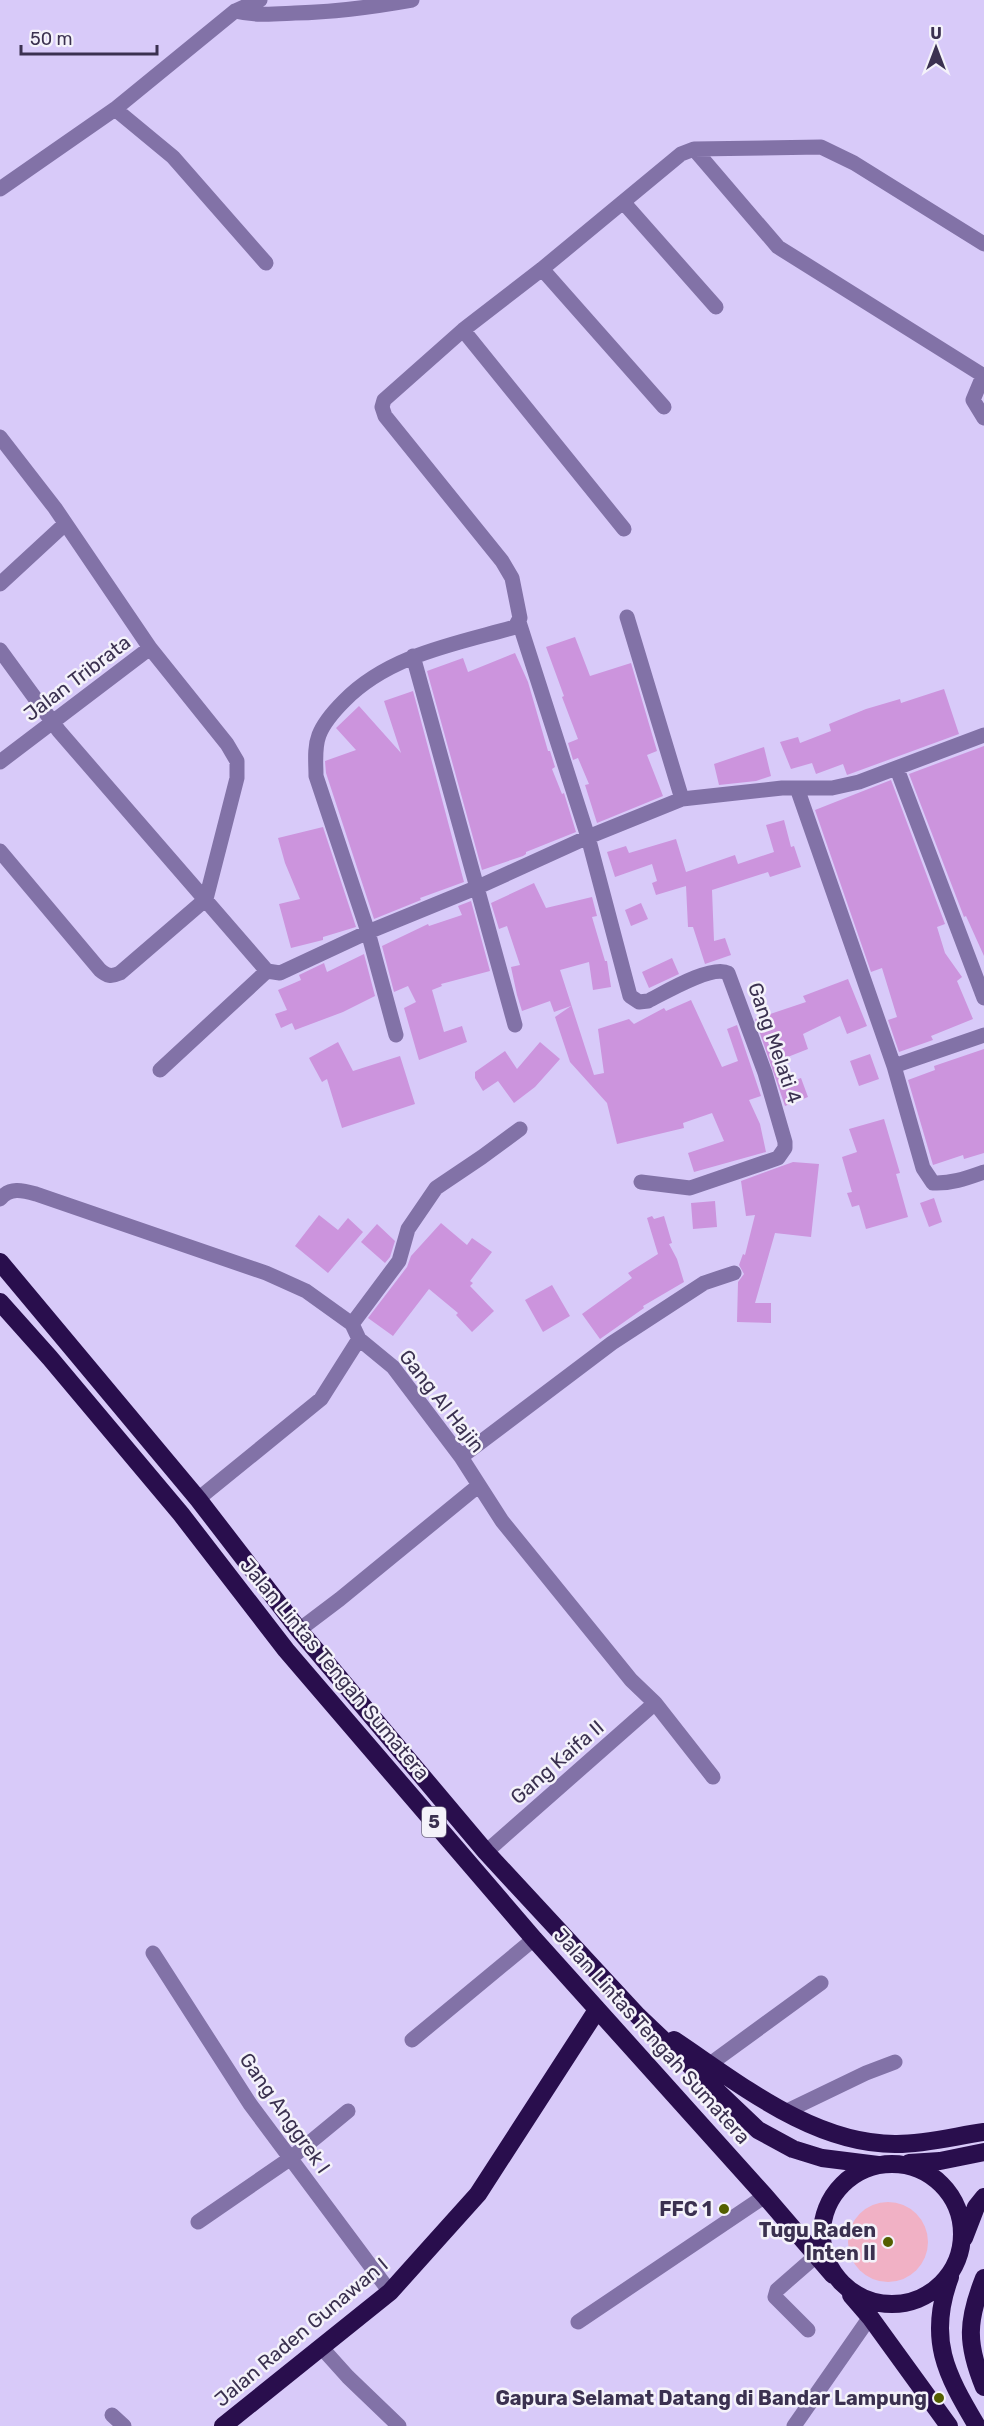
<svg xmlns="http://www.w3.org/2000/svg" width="984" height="2426" viewBox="0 0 984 2426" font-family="Rubik,sans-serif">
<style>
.green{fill:#f1b1c5}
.building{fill:#cc94dd}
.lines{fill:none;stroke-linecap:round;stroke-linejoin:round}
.minor{stroke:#8272a7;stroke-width:15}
.highway{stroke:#290e4d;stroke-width:18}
.poi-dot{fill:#535f00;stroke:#f4f2fa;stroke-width:2}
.labels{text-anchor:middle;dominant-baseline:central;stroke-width:5;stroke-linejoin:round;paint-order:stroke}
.shield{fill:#f4f2fa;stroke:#726b83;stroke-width:1.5}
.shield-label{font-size:18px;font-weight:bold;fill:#3b3150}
.street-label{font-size:20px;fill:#3b3150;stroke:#f4f2fa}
.poi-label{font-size:20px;font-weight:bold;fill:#3b3150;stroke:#f4f2fa;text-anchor:end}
</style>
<rect width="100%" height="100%" fill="#d8caf9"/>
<path class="green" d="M848 2242a40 40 0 1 1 80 0a40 40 0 1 1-80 0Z"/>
<path class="building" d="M575,637l15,39 41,-13 26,88 -10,4 16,41 -66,27 -12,-38 4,-1 -11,-26 -5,2 -5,-17 10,-4 -16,-42 2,-1 -18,-49z
M515,653l13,29 20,69h2l5,16 -3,2 10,25 2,-1 12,39 -50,20v2l-3,2 -41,14 -55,-199 36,-13 5,14z
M944,689l15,45 -112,41 -4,-11 -27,10 -4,-11 -21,6 -11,-27 18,-5 2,6 31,-12 -2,-7 37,-15 34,-10 1,4z
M413,691l51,191 -44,16 1,2 -47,19 -48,-146 -1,-12 31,-11 -20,-22 23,-22 42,47 -17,-52z
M984,746v210l-18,-40 -2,1 -55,-143z
M764,747l7,29 -15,5 -37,4 -5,-21z
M891,780l54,144 -8,3 8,26 17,24 -5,4 16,38 -42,17 2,4 -34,12 -11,-32 9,-3 -15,-49 -11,4 -56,-162z
M784,820l7,27 3,-1 7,21 -31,10 -2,-5 -56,18 2,51 11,-3 6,17 -26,9 -12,-37h-5l-2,-41 -30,9 -4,-12 5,-2 -5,-17 -37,13 -8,-25 19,-6 3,7 47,-14 10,33 49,-17 3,9 36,-12 -8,-27z
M323,827l33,100 -33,10v3l-32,8 -12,-44 21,-5 -15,-36 -7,-25z
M534,883l12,25 46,-11 5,19 -5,1 13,44h2l4,26 -18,3 -4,-28 -29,8 34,105 10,-2 -6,-44 31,-10 5,5 30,-16 2,3 25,-11 31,67 16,-6 -11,-32 10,-4 24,71 -12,4 11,24 6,28 -72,20 -6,-19 36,-12 -12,-28 -29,10 1,5 -67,16 -10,-41 -37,-41 -15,-45 16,-11 -17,6 -4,-11 -28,10 -5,-16 -6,-28 9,-2 -13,-39 -8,3 -8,-26z
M471,901l19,70 -49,13 1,2 -10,4 12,42 18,-6 5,16 -48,18 -15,-52 12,-6 -8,-16 -14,6 -12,-46 46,-22 1,2 33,-11 -4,-9z
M641,903l7,16 -17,7 -6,-16z
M364,954l11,42 -32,16 -48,18 -3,-7 -11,5 -6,-14 12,-4 -9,-20 23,-10 -2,-5 25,-12 3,9z
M672,958l7,16 -30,14 -7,-16z
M848,979l19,47 -20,8 -7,-18 -37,18 5,15 -33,13 9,22 17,-6 7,19 -23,9 -30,-87 51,-17 -3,-6z
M338,1042l15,29 47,-15 15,48 -73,24 -15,-49 -5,3 -13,-24z
M540,1042l20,17 -25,28 -21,16 -16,-22 -15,10 -8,-13v-6l30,-21 12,18z
M984,1049v104l-20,6 -1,-4 -30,10 -25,-85 27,-10 -1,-4z
M870,1054l9,25 -20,7 -9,-25z
M884,1119l16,54 -4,1 12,43 -42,12 -7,-24 -7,2 -5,-14 5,-1 -10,-35 15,-5 -8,-23z
M793,1162l26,2 -8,73 -36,-4 -20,70h16v20l-34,-1 1,-40 6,-8 -5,-9 4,-11 2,1 10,-40 -9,1 -5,-35z
M934,1198l8,24 -13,5 -9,-24z
M715,1201l2,26 -24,2 -2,-26z
M319,1215l19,15 10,-12 15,14 -35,41 -33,-27z
M652,1216l2,3 10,-3 8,27 -3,1 8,15 7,23 -41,24 1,2 -44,31 -18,-25 50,-36 -4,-5 30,-19 -11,-36z
M441,1223l26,22 5,-7 20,14 -22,29 3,2 -3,3 24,25 -22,21 -16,-17 2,-2 -29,-24 -36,47 -25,-18 39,-51 4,-11z
M377,1224l18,17 -5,16 -5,6 -24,-21z
M552,1285l18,31 -27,16 -18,-32z"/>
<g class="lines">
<path class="minor" d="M235,11c21,5 39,3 60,2 40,-1 78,-6 117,-13
M115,109l58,48 93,106
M694,149l84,98 206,129
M0,189l115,-80 120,-98 25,-11
M624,203l92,104
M542,269l122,138
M463,330l161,199
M983,376l-10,24 11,18
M0,437l55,71 95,140 77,96 10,17v17l-31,121 -86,74c-9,4 -13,3 -20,-3l-100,-119
M0,584l65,-60
M627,617l55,182
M519,622l69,215 42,159 9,6 9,-1c16,-8 64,-37 80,-28l37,100 20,69v6l-7,10 -88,30 -49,-6
M0,650l59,81 208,240 13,2 88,-41 110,-45 110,-50 94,-38 100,-11h50l27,-6 125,-47
M413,656l102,369
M0,762l150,-114
M897,769l87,229
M797,788l97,278 29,102 10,15c18,1 34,-5 51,-11
M396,1035l-28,-103 -52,-156c0,-13 -2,-28 3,-41 5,-13 15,-24 25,-34 45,-46 111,-57 171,-74l5,-9 -8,-40 -10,-17 -117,-145 -3,-9 2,-7 79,-70 79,-61 139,-115 13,-5 127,-2 33,16 130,81
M894,1066l90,-31
M160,1070l107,-99
M0,1199c10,-12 22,-9 36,-5l230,79 40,18 46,33 7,15 34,28 68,90 41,64 129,159 24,23 58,74
M352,1324l47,-63 9,-32 28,-41 46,-31 38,-28
M461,1457l151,-114 92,-60 30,-10
M198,1499l123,-100 38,-60
M299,1630l41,-31 138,-113
M486,1852l169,-149
M153,1953l97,151 140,188
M412,2040l122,-101
M710,2064l111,-81
M785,2112l81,-39 29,-11
M198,2222l93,-64 57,-47
M578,2322l187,-126
M808,2330l-33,-33 2,-7 40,-35
M321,2347l27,30 51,49
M112,2415l12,11
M794,2426l76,-109"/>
<path class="highway" d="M0,1262l198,237 101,131 187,222 152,164 120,114 35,19 29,9 56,7
M0,1302l50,56 131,156 105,136 248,289 231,257 68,79
M674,2040c66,44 140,105 223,104 29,0 59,-8 87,-12
M909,2163l31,-2 44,-9
M822 2234a70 70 0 1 1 140 0a70 70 0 1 1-140 0Z
M964,2238l12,-31 8,-10
M950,2277c-23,62 -4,97 27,149
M984,2278c-17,43 -18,65 0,109
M851,2295l19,22 79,109
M223,2426l167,-134 35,-39 53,-59 119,-184"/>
</g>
<g class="poi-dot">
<circle cx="724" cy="2209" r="6"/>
<circle cx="888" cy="2242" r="6"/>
<circle cx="939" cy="2398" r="6"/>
</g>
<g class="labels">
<rect class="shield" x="422" y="1807" width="24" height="30" rx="4.5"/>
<g class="shield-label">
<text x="434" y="1822">5</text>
</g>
<g class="street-label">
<text transform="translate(77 678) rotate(-37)">Jalan Tribrata</text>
<text transform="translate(775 1043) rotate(71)">Gang Melati 4</text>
<text transform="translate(442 1401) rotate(52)">Gang Al Hajin</text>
<text transform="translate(335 1669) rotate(50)">Jalan Lintas Tengah Sumatera</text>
<text transform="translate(557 1762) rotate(-41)">Gang Kaifa II</text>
<text transform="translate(652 2036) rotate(48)">Jalan Lintas Tengah Sumatera</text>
<text transform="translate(285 2113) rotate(55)">Gang Anggrek I</text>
<text transform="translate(301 2332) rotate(-40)">Jalan Raden Gunawan I</text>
</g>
<g class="poi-label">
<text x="712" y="2209">FFC 1</text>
<text x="876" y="2230">Tugu Raden<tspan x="876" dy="23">Inten II</tspan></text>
<text x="927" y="2398">Gapura Selamat Datang di Bandar Lampung</text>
</g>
</g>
<g transform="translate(936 48)" stroke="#f4f2fa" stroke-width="4.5" paint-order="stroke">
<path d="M0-4.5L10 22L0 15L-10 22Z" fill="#3b3150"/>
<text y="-9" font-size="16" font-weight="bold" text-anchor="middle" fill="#3b3150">U</text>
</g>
<path d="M21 45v9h136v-9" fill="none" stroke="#3b3150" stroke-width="3"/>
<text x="30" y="45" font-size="18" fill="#3b3150" stroke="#f4f2fa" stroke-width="4.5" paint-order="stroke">50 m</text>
</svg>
